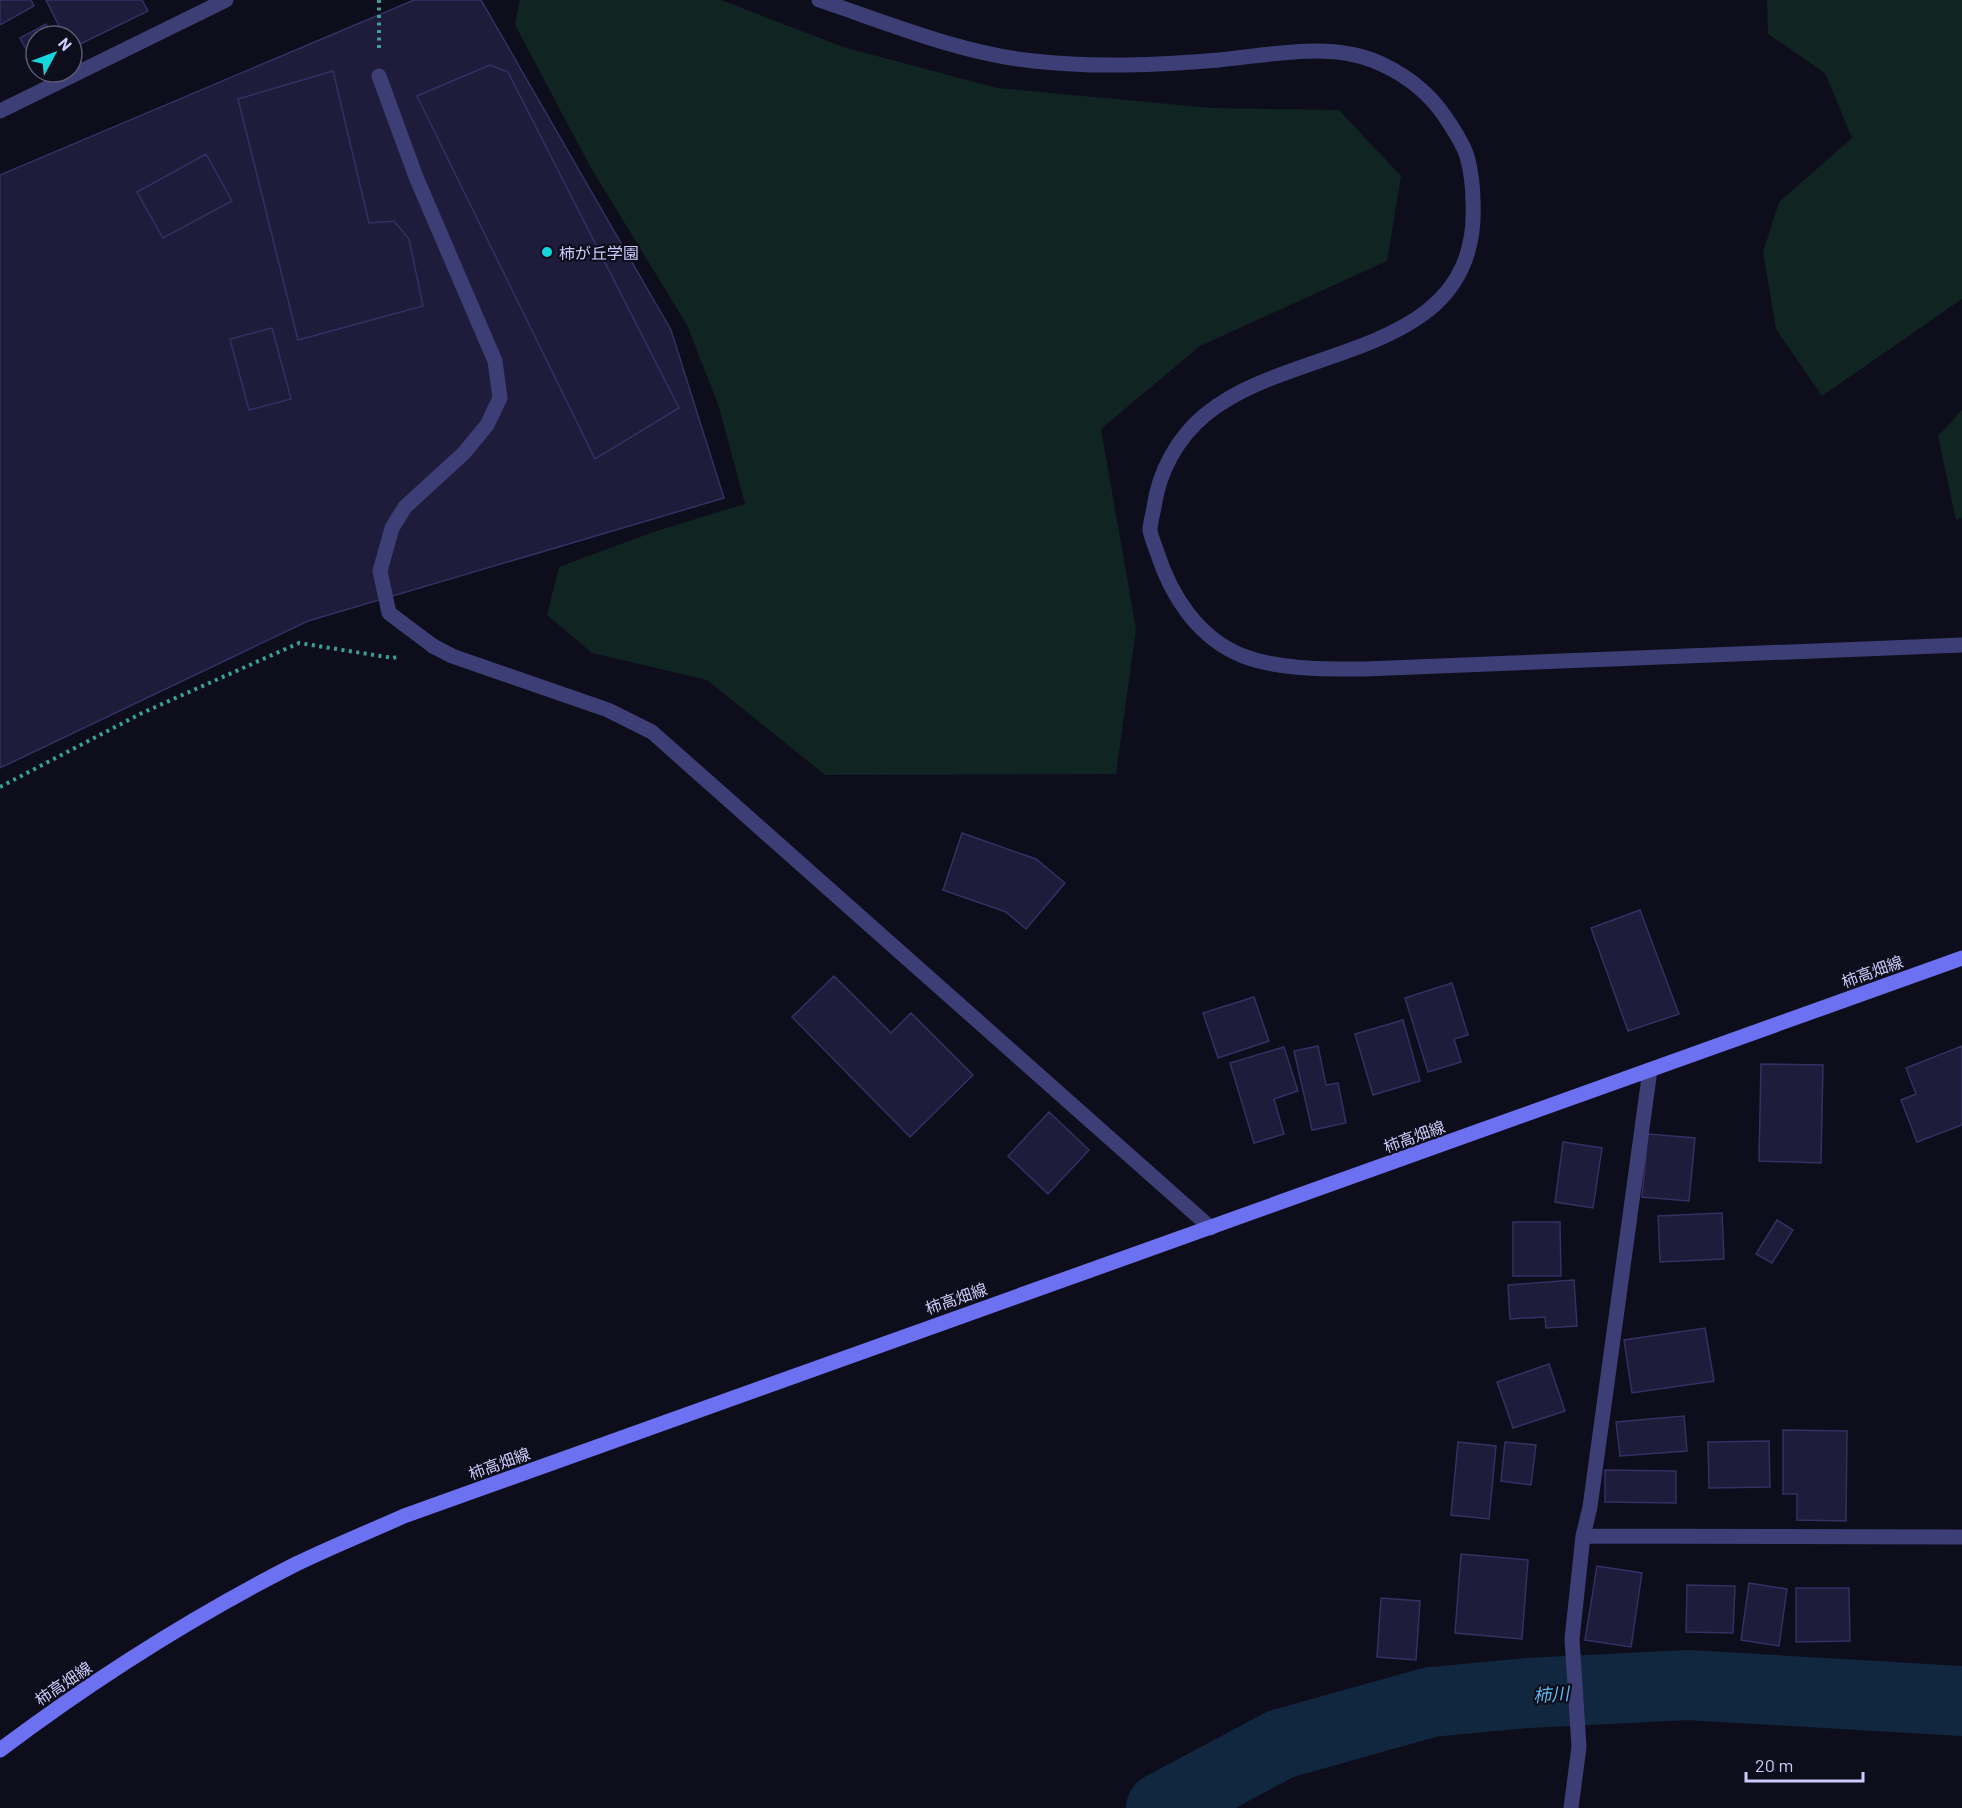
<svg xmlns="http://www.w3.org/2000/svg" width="1962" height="1808" viewBox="0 0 1962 1808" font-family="Barlow,'Noto Sans JP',sans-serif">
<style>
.green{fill:#102422}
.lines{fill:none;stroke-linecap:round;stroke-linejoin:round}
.river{stroke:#11273f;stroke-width:70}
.building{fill:#1f1b3a;stroke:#362f64;stroke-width:1.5}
.path{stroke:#38a294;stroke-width:4;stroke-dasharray:3 4.5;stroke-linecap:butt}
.service{stroke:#3c3e75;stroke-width:15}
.minor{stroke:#3c3e75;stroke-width:15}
.secondary{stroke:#6c71f1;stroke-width:15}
.poi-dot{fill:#15d6dc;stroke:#0e0d1b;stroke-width:2}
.labels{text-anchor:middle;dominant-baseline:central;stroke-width:4.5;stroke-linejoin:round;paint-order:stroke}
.poi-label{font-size:16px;fill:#cecbfa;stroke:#0e0d1b;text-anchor:start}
.street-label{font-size:16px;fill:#cecbfa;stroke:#0e0d1b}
.water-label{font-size:18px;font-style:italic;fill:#63b9f0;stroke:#0e0d1b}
</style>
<rect width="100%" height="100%" fill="#0e0d1b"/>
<path class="green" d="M520,0h201l122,47 154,41 215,20 127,2 62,66 -14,85 -187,85 -99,83 35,200 -20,145 -291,1 -118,-95 -115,-27 -45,-38 12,-48 97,-36 89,-27 -26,-97 -32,-82 -96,-157 -76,-143z
M1767,0h195v299l-140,97 -46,-67 -13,-77 16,-50 73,-64 -27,-65 -57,-39z
M1962,410v108l-6,2 -18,-84z"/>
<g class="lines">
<path class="river" d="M1161,1808l120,-64 150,-42 96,-9 161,-8 274,16"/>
</g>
<path class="building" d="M0,0h31l3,6 -34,19z
M46,0h96l6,11 -76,37v-12h-8z
M414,0h67l190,330 53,168 -416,123 -308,147v-593z
M46,24l6,12h-16v27l-2,1 -14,-26z
M490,65l18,7 171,336 -84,51 -178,-363z
M333,71l36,152 25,-2 15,18 14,67 -125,34 -60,-241z
M206,154l26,47 -69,37 -26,-46z
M272,328l19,71 -42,11 -19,-71z
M962,833l74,26 29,24 -39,46 -20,-17 -63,-22z
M1640,910l39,104 -51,17 -37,-103z
M834,976l57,57 20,-20 62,62 -63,62 -118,-120z
M1452,983l16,52 -14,4 7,23 -33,10 -23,-74z
M1254,997l15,44 -51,17 -15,-45z
M1403,1020l17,61 -47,14 -18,-61z
M1318,1046l8,39 12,-2 8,40 -34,7 -18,-79z
M1962,1046v79l-45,17 -16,-42 15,-6 -10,-26z
M1284,1047l14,44 -24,8 10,35 -30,9 -24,-80z
M1761,1064l62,1 -2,98 -62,-2z
M1049,1112l40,38 -41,44 -40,-38z
M1648,1134l47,4 -6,63 -47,-4z
M1563,1142l39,6 -9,60 -38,-6z
M1722,1213l2,46 -64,3 -2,-46z
M1777,1220l16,10 -21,33 -16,-9z
M1513,1222h47l1,54h-48z
M1574,1280l3,46 -31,2 -1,-11 -35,2 -2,-34z
M1705,1328l9,53 -82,12 -8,-53z
M1549,1364l16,47 -52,17 -16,-46z
M1684,1416l3,35 -67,5 -4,-34z
M1783,1430l64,1 -1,90 -49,-1v-26h-14z
M1769,1441l1,46 -61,1 -1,-46z
M1458,1442l38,4 -7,73 -38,-4z
M1505,1442l31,3 -5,40 -30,-4z
M1605,1470l71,1v32l-71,-1z
M1461,1554l67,6 -6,79 -67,-6z
M1597,1566l45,7 -11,74 -46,-7z
M1749,1583l38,6 -8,57 -38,-6z
M1687,1585l48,1 -2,47 -47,-1z
M1796,1588h53l1,53 -54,1z
M1381,1598l39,3 -4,59 -39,-3z"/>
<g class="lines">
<path class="path" d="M379,0v50
M0,787l142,-74 157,-70 94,15 7,-2"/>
<path class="service" d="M379,76l37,101 79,184 5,37 -13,27 -23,28 -59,54 -13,21 -12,43 9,42 44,33"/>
<path class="minor" d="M819,0c69,23 143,54 215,61 61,7 124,4 185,-1 41,-4 91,-14 131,-6 29,5 60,23 80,44 12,12 32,43 37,58 4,15 6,31 6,46 8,159 -180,139 -268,213 -28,23 -46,57 -51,92 -1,7 -4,16 -4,23 1,7 5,16 7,22 14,44 41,86 86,104 37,14 83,13 122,13l597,-24
M0,111l226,-111
M433,646l19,10 156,54 44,22 559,496
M1583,1536l379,1
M1571,1808l8,-61 -7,-108 11,-103 7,-29 60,-437"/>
<path class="secondary" d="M0,1750c93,-70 192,-133 296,-186 35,-17 72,-32 108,-48l1558,-558"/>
</g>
<circle class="poi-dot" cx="547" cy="252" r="6"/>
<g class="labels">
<g class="poi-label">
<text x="559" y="252">柿が丘学園</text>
</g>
<g class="street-label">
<text transform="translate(1872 971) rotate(-20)">柿高畑線</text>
<text transform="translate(1414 1136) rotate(-20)">柿高畑線</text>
<text transform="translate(956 1298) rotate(-19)">柿高畑線</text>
<text transform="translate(499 1463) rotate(-20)">柿高畑線</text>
<text transform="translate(63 1683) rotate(-34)">柿高畑線</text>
</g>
<g class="water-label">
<text transform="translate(1551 1694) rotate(-4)">柿川</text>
</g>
</g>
<g transform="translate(54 54) rotate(49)"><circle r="28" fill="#0e0d1b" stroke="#5b5974" stroke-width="1.5"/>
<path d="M0-4.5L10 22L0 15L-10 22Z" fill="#15d6dc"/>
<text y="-9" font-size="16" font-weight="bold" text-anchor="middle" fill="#cecbfa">N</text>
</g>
<path d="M1746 1772v9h117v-9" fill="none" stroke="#cecbfa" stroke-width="3"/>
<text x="1755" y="1772" font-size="18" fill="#cecbfa" stroke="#0e0d1b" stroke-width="4.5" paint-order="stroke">20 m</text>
</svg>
